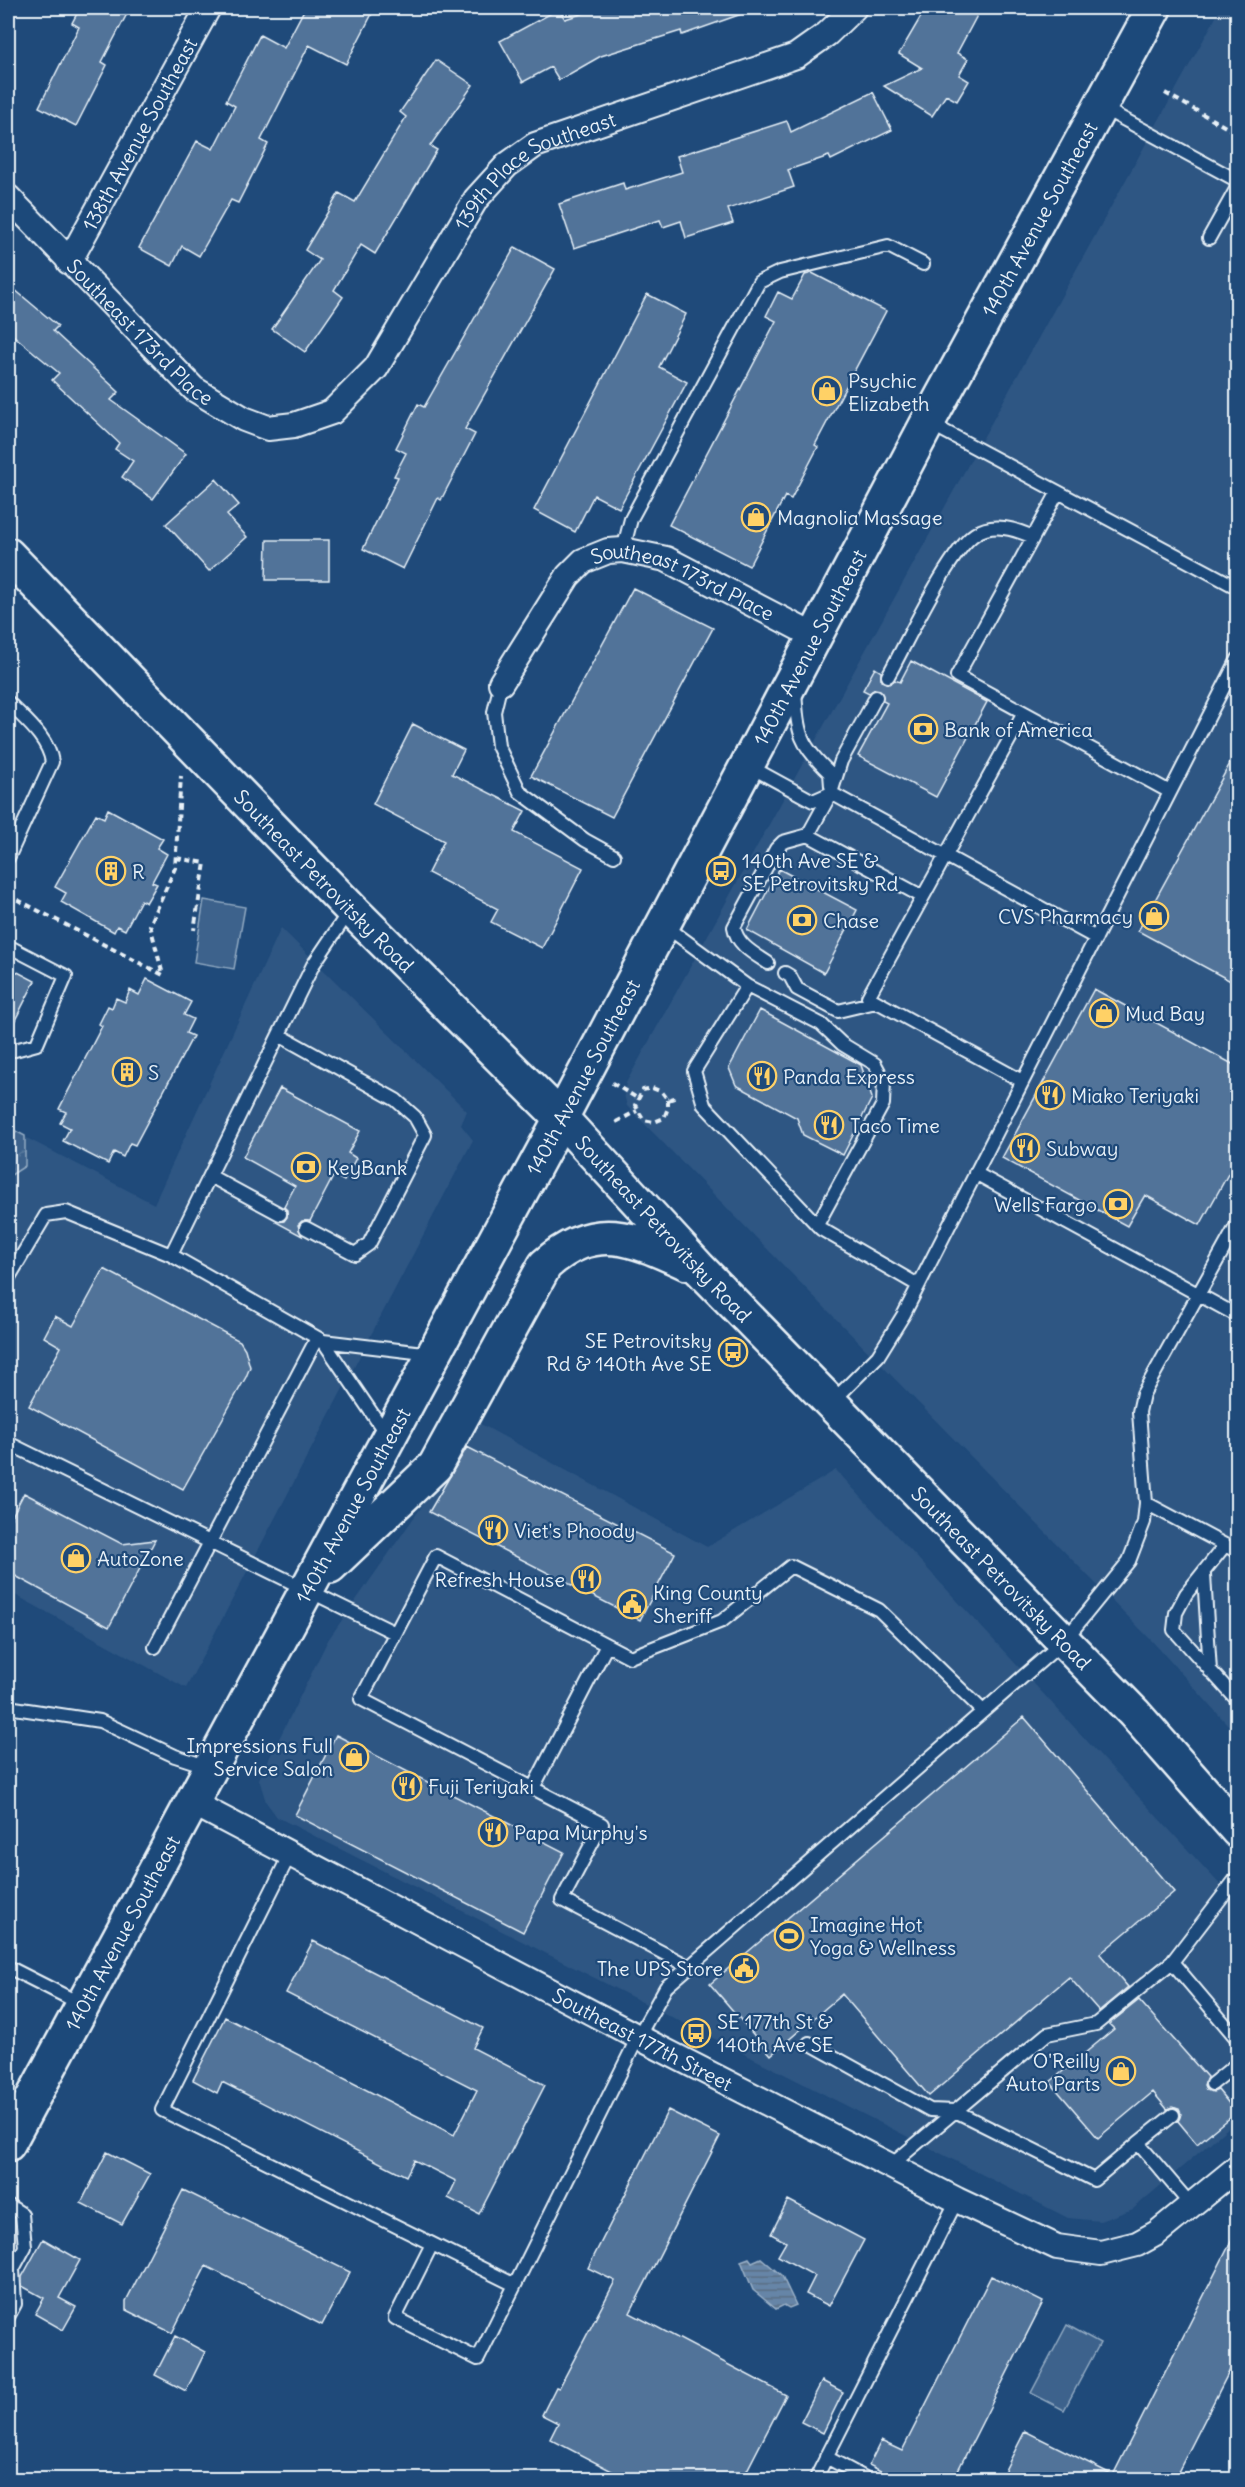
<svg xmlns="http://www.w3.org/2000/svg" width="1245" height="2487" viewBox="0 0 1245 2487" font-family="Delius,sans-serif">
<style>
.built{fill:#2e5683}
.forest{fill:url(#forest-crowns);stroke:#92aac2;stroke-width:1.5}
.pitch{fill:#3c628c;stroke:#92aac2;stroke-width:1.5}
.water{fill:url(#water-rules);stroke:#9ab0c7;stroke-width:1.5}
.building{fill:#517399;stroke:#e8f1f8;stroke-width:1.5}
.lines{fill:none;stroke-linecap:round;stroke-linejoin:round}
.lane-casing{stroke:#e8f1f8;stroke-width:16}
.street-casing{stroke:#e8f1f8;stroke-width:28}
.secondary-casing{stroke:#e8f1f8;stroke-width:38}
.path{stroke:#e8f1f8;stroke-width:4;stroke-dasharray:6 4.5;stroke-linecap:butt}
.lane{stroke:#1f4a7a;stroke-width:12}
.street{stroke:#1f4a7a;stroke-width:24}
.secondary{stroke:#1f4a7a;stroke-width:33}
.labels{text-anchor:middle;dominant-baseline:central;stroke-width:4.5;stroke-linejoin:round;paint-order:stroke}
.street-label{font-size:20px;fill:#e8f1f8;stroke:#1f4a7a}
.poi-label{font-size:20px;fill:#e8f1f8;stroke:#1f4a7a;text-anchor:start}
</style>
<defs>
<pattern id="forest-crowns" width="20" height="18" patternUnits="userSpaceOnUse" patternTransform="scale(1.5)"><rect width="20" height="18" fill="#3c628c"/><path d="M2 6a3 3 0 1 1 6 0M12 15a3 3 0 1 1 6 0" fill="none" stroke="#58799d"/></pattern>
<pattern id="water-rules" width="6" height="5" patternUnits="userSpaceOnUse" patternTransform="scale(1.5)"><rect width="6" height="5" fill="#6685a7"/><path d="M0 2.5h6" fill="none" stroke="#596d82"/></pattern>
</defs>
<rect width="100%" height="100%" fill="#1f4a7a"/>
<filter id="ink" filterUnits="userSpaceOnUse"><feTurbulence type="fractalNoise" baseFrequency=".0167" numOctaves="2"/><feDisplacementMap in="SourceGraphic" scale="12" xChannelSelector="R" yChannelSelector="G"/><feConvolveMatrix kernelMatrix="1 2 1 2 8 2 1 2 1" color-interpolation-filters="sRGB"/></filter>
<g filter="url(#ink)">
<path class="built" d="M1221,8h16v1727l-85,-94 -525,-535 -3,-12 2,-11z
M281,928l186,183 -6,14 12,15 -287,548 -178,-97v-434l11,-23 135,70z
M475,1421l232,126 129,-77 401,433v217l-104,89 -33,12 -32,-3 -791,-401 -11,-15 -7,-23 69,-139 118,-168z"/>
<path class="forest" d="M8,1127l17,9v30l-17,11z"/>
<path class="pitch" d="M204,900l41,7 -11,62 -40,-7z
M1067,2325l33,18 -36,67 -33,-17z"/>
<path class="water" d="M749,2258l3,4 9,-4 21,18 14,29 -7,3 -5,-3 -8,4 -23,-19 -12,-29z"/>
<path class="building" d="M80,8h50l-28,54 5,3 -31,61 -37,-19 40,-80 -7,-4z
M305,8h70l-29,56 -37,-19 -48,95 7,4 -30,59 -7,-3 -32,56 -17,-10 -10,20 -33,-18 58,-107 16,8 22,-43 -9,-5 34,-66 24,13z
M600,8h149l1,3 -68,24 -1,-4 -80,25 -42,24 -8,-13 -28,15 -23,-41 59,-32 6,10z
M926,8h55l-24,45 11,6 -9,16 10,6 -12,20 -11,-6 -14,21 -48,-30 38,-18 -23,-14z
M436,60l37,25 -43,61 7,4 -62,104 -14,-9 -27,45 9,7 -38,55 -33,-23 48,-69 -15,-10 34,-57 16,9 51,-85 -6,-5z
M873,92l19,38 -61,30 -2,-4 -41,14 6,17 -66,22 5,14 -47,15 -5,-17 -18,6 -3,-7 -86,28 -15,-44 64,-21 2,7 57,-18 -5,-16 110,-35 4,11z
M515,247l40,22 -90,160 10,5 -34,66 -3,-2 -35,71 -40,-20 35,-72 -4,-1 12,-23 -10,-5 22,-44 6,3z
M812,273l74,38 -71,134 3,2 -27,52 -6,-3 -36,70 -80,-41 107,-204 -10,-5 12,-24 14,7 13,-24z
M8,284l50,42 -5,5 66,61 -8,8 75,54 -33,45 -31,-22 11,-16 -18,-12 4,-6 -67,-63 7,-7 -51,-42z
M647,294l39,20 -27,53 28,15 -68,126 -25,-13 -19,37 -41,-22z
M216,479l23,26 -12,10 20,22 -38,34 -43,-47z
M267,540h62v40h-63z
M633,588l80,40 -101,189 -81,-41z
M911,661l76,41 -51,95 -78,-41 29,-53 -4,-2 -3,-11 -5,-1 -6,4 -6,-3 12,-22 6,4v9l8,3 6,-4 5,2z
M413,724l51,26 -12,24 73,37 -11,21 69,36 -41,80 -51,-26 7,-13 -70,-36 16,-32 -71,-37z
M1238,749v236l-100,-54z
M108,809l55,30 -6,9 10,6 -15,28 5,2 -11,19 -5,-3 -16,30 -8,-4 -3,6 -53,-30 5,-9 -11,-6 41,-73 8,4z
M779,869l78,41 -33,63 -77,-43z
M8,967l27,14 -27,53z
M147,979l44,23 -7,13 9,4 -7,14 7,3 -58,109 -5,-2 -7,14 -9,-5 -6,12 -45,-23 7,-13 -10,-5 6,-11 -7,-3 43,-83 -3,-2 9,-18 4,2 4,-10 9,4 5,-12 9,5z
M1094,989l144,78v89l-38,69 -55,-30 -18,31 -125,-68z
M760,1010l101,55 11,33 -29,57 -40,-20 -6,-17 -61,-33 -7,-17z
M280,1088l80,43 -12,22 8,5 -12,23 -10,-6 -24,46h-8l-4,4 4,11 -26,-14 8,-1 3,-4v-7l-3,-3 11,-21 -52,-29z
M104,1269l136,72 5,8 5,18 -4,10 -63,112 -154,-83 32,-59 -17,-10 11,-21 18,10z
M467,1447l208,106 -35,67 -211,-108z
M24,1493l98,51 33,-4 -46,87 -101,-55v-48z
M1024,1717l150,175 -74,62 28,33 -29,24 -30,-34 -140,119 -87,-102 -71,61 -61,-71z
M336,1735l228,117 -41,80 -228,-117z
M313,1941l170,87 -10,20 72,37 -66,129 -31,-16 8,-17 -42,-21 -8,16 -184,-94 -5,11 -24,-13 32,-63 229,118 23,-45 -191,-97z
M1139,2000l68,77 -3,8 2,5 7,2 5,-2 18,22 -39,32 -19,-23 3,-7 -2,-5 -7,-2 -5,2 -14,-17 -55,46 -48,-56 64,-53 -5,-5z
M668,2110l52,26 -90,177 156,82 -44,85h-113l-79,-41 8,-16 -16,-8 14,-28 3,1 56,-107 -27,-13z
M107,2152l43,22 -28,50 -41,-21z
M183,2190l167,82 -28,53 -116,-59 -34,67 -46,-23v-9z
M788,2200l76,40 -35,66 -23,-12 9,-18 -37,-20 8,-14 -15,-8z
M1238,2228v126l-64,126h-174l25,-49 88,44z
M43,2239l37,21 -21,38 17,9 -13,23 -28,-16 9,-16 -22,-12v-9z
M991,2276l52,26 -90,178h-55l-29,-15 12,-24 21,10z
M175,2336l30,16 -19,39 -31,-16z
M822,2381l21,11 -20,41 -22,-11z"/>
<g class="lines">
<g class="lane-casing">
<path id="lane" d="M1101,107l137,74
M1209,238l29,-52
M929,423l309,165
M1058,492l-101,184 213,116
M623,550l8,-31 128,-237 21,-10 108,-26 35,18
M888,676c18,-32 61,-125 87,-142 18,-12 40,-5 58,3
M501,683l-7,29 4,34 22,46 65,48 29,16
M795,692c3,42 4,52 35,81l1,13
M8,702c16,17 40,35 44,60l-44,96
M749,766l64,35 18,-8
M831,793l265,145
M808,835l115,62
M664,925l83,61 74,38 21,20 33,20 9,17 -1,23 -66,121
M8,946l58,30 -29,68 -22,6 -7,-2
M768,963c-15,-10 -31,-18 -34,-36l42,-78 7,-7 25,-7 23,-42 10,-32 35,-64
M785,973l5,3 7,13 41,22 38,-9
M747,986l-53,85 10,34 117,124 97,56
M279,1035l117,65 19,17 10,18 -56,109 -14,10 -49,-26
M1022,1081l-154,-84 156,-284
M975,1173l263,143
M210,1176l70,38
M171,1255l142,-290 37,-55
M8,1279l38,-64 20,-3 105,43 152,86 109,13
M323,1341l63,93
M832,1402l46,-46 26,-42 334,-655
M8,1443l387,190
M1146,1503l92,49
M1225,1545l-39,49 -10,19 -2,17 64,71
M1204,1575l6,96
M155,1647l162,-309
M8,1707l92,14 75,35 34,11
M533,1788l74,-143
M290,1854l-128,256 353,175 123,-248 28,-50 398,-346 65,-80 15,-39 2,-19 -7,-91 4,-18 95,-171
M1172,1962l66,78
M8,1967l73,37
M690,1967l-128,-67 40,-76 -241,-125 75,-143 194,101 92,-36 69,-55 88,44 104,101
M809,2043l121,67 25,1 139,69 44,-37 53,62
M1212,2084l26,-21
M1138,2143l35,-28
M890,2166l157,-132 49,-10 76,-62 66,-86
M8,2205l14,9 3,33 -12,22 2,35 -7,13
M432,2244l-37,74 83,41 37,-74
M826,2457l43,23
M815,2480l142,-280
M1237,2480l1,-2"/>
</g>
<g class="street-casing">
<g id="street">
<path id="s1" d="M8,197l186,192 50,30 24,9 26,-3 38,-13 44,-44 100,-169 31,-34 28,-20 261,-89 31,-22 27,-26"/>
<path id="s2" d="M69,262l139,-254"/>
<path id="s3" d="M501,683l67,-107 15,-15 25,-10 15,-1 43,9 150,78"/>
<path id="s4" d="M191,1802l447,235 319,163 100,47 44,6 36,-9 20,-11 81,-66"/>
</g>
</g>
<g class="secondary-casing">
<g id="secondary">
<path id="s5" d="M8,555l343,354 210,209 138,150 435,445 104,118"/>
<path d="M330,1566l105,-100 110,-201c50,-45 88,-27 142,-2"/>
<path id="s6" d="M8,2144l553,-1026 367,-696 226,-414"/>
</g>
</g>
<path class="path" d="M1165,93l73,41
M1235,133l2,-13
M1235,157l3,-13
M176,858l29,5 -11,67
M8,895l155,80 -13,-50 25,-57 6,-92
M612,1083l25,15
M668,1100v8l-4,10 -10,4 -10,-2 -9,-15 8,-15 9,-2 10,4 6,8 9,-3
M616,1122l21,-11"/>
<use href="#lane" class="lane"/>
<use href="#street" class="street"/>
<use href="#secondary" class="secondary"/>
</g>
</g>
<defs>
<g id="shop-ring" transform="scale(1.5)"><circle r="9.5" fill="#1f4a7a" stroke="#ffd166" stroke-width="1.5"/><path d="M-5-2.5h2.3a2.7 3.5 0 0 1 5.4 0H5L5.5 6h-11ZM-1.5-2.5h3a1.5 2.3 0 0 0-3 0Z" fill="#ffd166"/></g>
<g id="bank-ring" transform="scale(1.5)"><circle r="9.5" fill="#1f4a7a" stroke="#ffd166" stroke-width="1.5"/><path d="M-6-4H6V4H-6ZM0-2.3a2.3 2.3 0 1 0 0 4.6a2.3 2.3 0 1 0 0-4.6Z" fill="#ffd166"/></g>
<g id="building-ring" transform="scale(1.5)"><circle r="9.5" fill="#1f4a7a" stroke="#ffd166" stroke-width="1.5"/><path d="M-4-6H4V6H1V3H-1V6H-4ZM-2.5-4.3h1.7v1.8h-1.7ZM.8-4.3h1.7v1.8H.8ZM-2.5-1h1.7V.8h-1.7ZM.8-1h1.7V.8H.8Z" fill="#ffd166"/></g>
<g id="bus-ring" transform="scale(1.5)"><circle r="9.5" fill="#1f4a7a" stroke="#ffd166" stroke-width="1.5"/><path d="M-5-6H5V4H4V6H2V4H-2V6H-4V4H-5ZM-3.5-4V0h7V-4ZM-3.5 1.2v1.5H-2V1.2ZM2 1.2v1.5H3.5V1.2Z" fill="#ffd166"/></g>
<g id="restaurant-ring" transform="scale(1.5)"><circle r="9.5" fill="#1f4a7a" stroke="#ffd166" stroke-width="1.5"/><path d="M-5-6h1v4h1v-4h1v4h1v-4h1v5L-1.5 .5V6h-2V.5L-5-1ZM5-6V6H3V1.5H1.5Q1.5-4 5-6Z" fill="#ffd166"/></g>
<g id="civic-ring" transform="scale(1.5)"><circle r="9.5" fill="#1f4a7a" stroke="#ffd166" stroke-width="1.5"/><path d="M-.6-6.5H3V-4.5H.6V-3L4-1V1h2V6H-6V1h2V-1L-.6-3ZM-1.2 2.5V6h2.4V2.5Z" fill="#ffd166"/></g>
<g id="stadium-ring" transform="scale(1.5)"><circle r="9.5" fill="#1f4a7a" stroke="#ffd166" stroke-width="1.5"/><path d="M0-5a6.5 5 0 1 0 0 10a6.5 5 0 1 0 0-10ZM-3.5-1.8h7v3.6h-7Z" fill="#ffd166"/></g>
</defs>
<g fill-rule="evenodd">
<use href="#shop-ring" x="827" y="391"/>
<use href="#shop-ring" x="756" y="517"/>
<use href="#bank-ring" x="923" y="729"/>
<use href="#building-ring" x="111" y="871"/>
<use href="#bus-ring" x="721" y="871"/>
<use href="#shop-ring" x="1154" y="916"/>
<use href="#bank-ring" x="802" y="920"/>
<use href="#shop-ring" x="1104" y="1013"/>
<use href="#building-ring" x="127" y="1072"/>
<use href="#restaurant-ring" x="762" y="1076"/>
<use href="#restaurant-ring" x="1050" y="1095"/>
<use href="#restaurant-ring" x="829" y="1125"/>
<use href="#restaurant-ring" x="1025" y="1148"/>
<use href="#bank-ring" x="306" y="1167"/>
<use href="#bank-ring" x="1118" y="1204"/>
<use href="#bus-ring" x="733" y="1352"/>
<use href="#restaurant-ring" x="493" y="1530"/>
<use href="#shop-ring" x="76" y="1558"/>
<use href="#restaurant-ring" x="586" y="1579"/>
<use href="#civic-ring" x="632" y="1604"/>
<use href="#shop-ring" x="354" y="1757"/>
<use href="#restaurant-ring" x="407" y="1786"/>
<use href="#restaurant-ring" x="493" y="1832"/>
<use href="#stadium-ring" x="789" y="1936"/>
<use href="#civic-ring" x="744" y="1968"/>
<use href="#bus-ring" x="696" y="2033"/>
<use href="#shop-ring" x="1121" y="2071"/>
</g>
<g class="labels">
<g class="street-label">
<text stroke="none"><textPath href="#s2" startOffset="146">138th Avenue Southeast</textPath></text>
<text stroke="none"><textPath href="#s1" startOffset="742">139th Place Southeast</textPath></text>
<text stroke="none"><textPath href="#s6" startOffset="2184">140th Avenue Southeast</textPath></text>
<text stroke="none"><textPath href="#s1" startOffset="189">Southeast 173rd Place</textPath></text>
<text stroke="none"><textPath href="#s3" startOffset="255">Southeast 173rd Place</textPath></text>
<text stroke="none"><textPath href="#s6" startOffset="1698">140th Avenue Southeast</textPath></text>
<text stroke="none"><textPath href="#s5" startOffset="454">Southeast Petrovitsky Road</textPath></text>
<text stroke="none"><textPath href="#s6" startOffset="1212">140th Avenue Southeast</textPath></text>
<text stroke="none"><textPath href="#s5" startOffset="940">Southeast Petrovitsky Road</textPath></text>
<text stroke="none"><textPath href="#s6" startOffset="726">140th Avenue Southeast</textPath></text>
<text stroke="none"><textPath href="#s5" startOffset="1426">Southeast Petrovitsky Road</textPath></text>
<text stroke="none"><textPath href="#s6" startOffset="240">140th Avenue Southeast</textPath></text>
<text stroke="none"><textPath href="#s4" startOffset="510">Southeast 177th Street</textPath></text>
</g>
<g class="poi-label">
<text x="848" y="380">Psychic<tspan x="848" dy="23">Elizabeth</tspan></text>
<text x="777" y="517">Magnolia Massage</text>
<text x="944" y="729">Bank of America</text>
<text x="742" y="860">140th Ave SE &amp;<tspan x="742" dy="23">SE Petrovitsky Rd</tspan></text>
<text x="132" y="871">R</text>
<text x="1133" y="916" text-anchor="end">CVS Pharmacy</text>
<text x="823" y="920">Chase</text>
<text x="1125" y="1013">Mud Bay</text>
<text x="148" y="1072">S</text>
<text x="783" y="1076">Panda Express</text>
<text x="1071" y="1095">Miako Teriyaki</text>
<text x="850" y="1125">Taco Time</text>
<text x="1046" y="1148">Subway</text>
<text x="327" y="1167">KeyBank</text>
<text x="1097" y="1204" text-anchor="end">Wells Fargo</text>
<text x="712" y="1340" text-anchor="end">SE Petrovitsky<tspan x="712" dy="23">Rd &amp; 140th Ave SE</tspan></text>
<text x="514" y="1530">Viet's Phoody</text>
<text x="97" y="1558">AutoZone</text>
<text x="565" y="1579" text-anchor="end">Refresh House</text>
<text x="653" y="1592">King County<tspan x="653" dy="23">Sheriff</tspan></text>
<text x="333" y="1745" text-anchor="end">Impressions Full<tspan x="333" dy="23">Service Salon</tspan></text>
<text x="428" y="1786">Fuji Teriyaki</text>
<text x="514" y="1832">Papa Murphy's</text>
<text x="810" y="1924">Imagine Hot<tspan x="810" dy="23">Yoga &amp; Wellness</tspan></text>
<text x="723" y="1968" text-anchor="end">The UPS Store</text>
<text x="717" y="2021">SE 177th St &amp;<tspan x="717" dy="23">140th Ave SE</tspan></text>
<text x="1100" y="2060" text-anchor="end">O'Reilly<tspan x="1100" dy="23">Auto Parts</tspan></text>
</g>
</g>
<rect width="1245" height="2487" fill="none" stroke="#1f4a7a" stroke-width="30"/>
<rect x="15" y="15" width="1215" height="2457" fill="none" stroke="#e8f1f8" stroke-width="2" filter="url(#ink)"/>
</svg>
